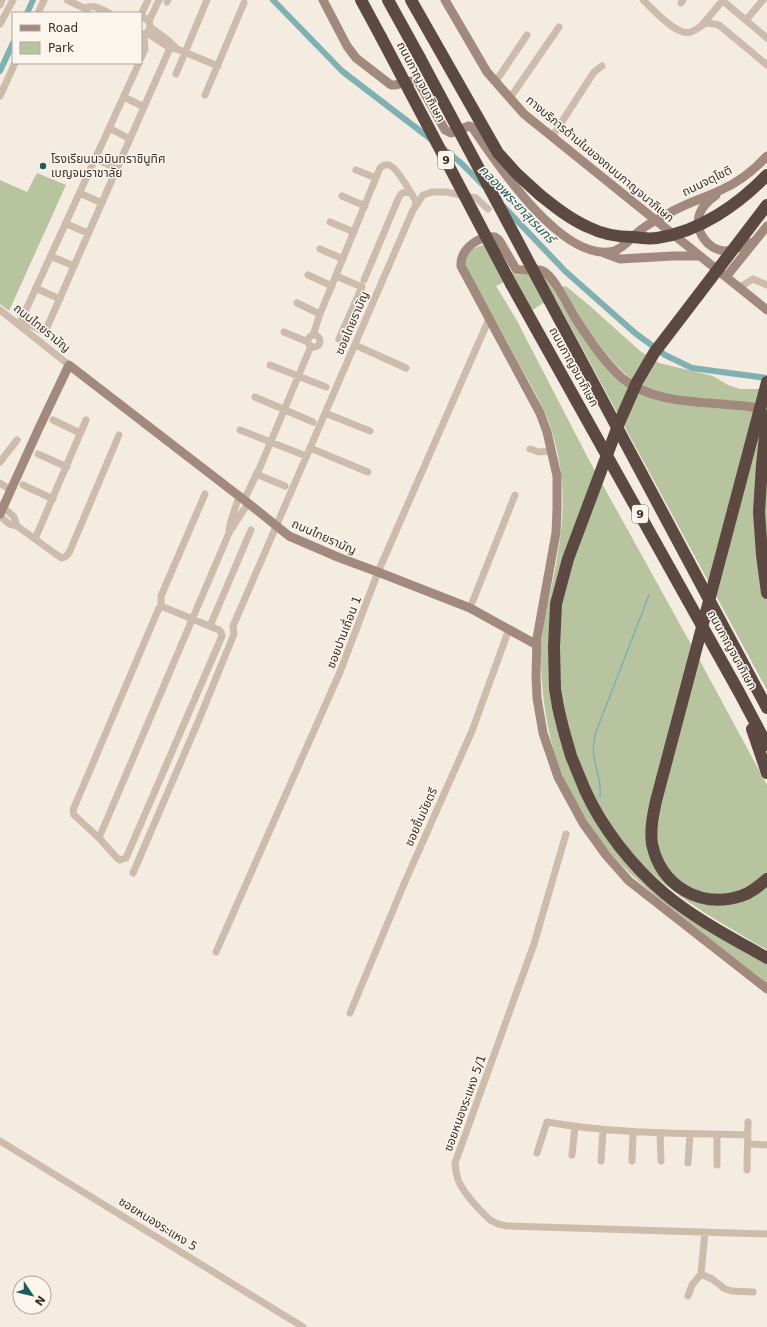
<svg xmlns="http://www.w3.org/2000/svg" width="767" height="1327" viewBox="0 0 767 1327" font-family="'DejaVu Sans','Noto Sans Thai',sans-serif">
<style>
.green{fill:#b8c4a0}
.lines{fill:none;stroke-linecap:round;stroke-linejoin:round}
.stream{stroke:#7fb0b2;stroke-width:1.5}
.canal{stroke:#7fb0b2;stroke-width:6}
.street{stroke:#cdbbac;stroke-width:7}
.secondary{stroke:#a18a7d;stroke-width:9}
.highway{stroke:#5c4a42;stroke-width:12}
.highway-bridge{stroke:#5c4a42;stroke-width:12}
.poi-dot{fill:#1f5a5e;stroke:#fbf5ee;stroke-width:1.5}
.labels{text-anchor:middle;dominant-baseline:central;stroke-width:3;stroke-linejoin:round;paint-order:stroke}
.shield{fill:#fbf5ee;stroke:#756b66;stroke-width:1}
.shield-label{font-size:11px;font-weight:bold;fill:#3b302b}
.street-label{font-size:12px;fill:#3b302b;stroke:#fbf5ee}
.poi-label{font-size:12px;fill:#3b302b;stroke:#fbf5ee;text-anchor:start}
.water-label{font-size:13px;font-style:italic;fill:#1f5a5e;stroke:#fbf5ee}
</style>
<rect width="100%" height="100%" fill="#f4ebe1"/>
<path class="green" d="M37,173l29,12 -57,126 -9,-7v-124l27,12z
M494,242l16,29 8,4 20,-2 11,9 21,36 67,73 117,20 13,4v275l-213,-394 -23,15 -19,-33 -16,8 20,33 73,141 104,188 74,137v165c-42,-25 -85,-48 -121,-82 -24,-23 -44,-51 -65,-76l59,82 127,87v23c-26,-21 -53,-41 -79,-62 -26,-20 -51,-40 -73,-64 -20,-22 -37,-51 -50,-77 -18,-37 -27,-102 -23,-142 3,-30 12,-58 16,-87 7,-41 7,-76 -5,-117 -7,-25 -21,-48 -34,-71 -13,-25 -27,-49 -40,-73 -4,-7 -16,-25 -14,-32 3,-12 19,-14 29,-17z
M560,286l7,1 23,19 50,45 19,12 54,13 15,9 12,4h27v18c-16,-5 -32,-6 -48,-7 -19,-1 -39,-4 -57,-6 -42,-7 -81,-75 -102,-108z"/>
<g class="lines">
<path class="stream" d="M600,797c2,-14 -4,-27 -6,-40 -2,-9 0,-17 2,-25l53,-137"/>
<path class="canal" d="M273,0l69,71 90,69
M27,13l6,-13
M0,71l13,-28
M444,149l17,14 23,23
M504,207l61,64 70,62 30,22 27,13 75,10"/>
<path class="street" d="M67,0l17,8 4,5
M643,0c10,9 34,37 48,32 14,-6 10,-12 28,-7l48,40
M722,0l45,38
M167,2l1,-2
M681,3l2,-3
M0,5l2,-5
M84,8c9,-4 17,1 25,5
M38,13l6,-13
M141,15l7,-15
M141,17c6,1 9,4 9,10l-3,6 -6,2
M746,20l17,-20
M149,21l10,-21
M0,24l13,-24
M703,24l20,-24
M150,27l18,13 9,9
M147,33l23,15 7,1 41,17
M141,58l4,-9 -1,-15
M176,74l31,-74
M496,81l31,-46
M205,95l39,-92
M0,96l15,-33
M510,98l49,-71
M128,99l16,8
M113,130l17,9
M552,137l42,-65 8,-6
M100,161l17,7
M356,170l20,8
M84,195l18,8
M342,196l23,10
M330,222l24,10
M69,225l19,8
M320,249l23,10
M55,258l19,8
M308,275l24,11
M336,276l26,11 -23,52
M364,280l35,-83 3,-4 8,-1
M740,287l13,-8 14,6
M40,290l20,9
M297,303l23,11
M0,310l69,55
M24,322l21,10 125,-284
M19,325l120,-262
M284,332l24,10
M313,335l7,-21 60,-146c2,-2 5,-4 9,-3 7,2 21,26 25,33l2,3 -1,6
M308 341a6 6 0 1 1 12 0a6 6 0 1 1-12 0Z
M355,345l51,23
M270,365l56,22
M255,397l58,25
M325,413l45,18
M53,420l27,13
M240,430l61,24
M310,448l58,24
M530,449l9,3 13,-1
M38,454l29,13
M0,462l17,-22
M256,474l29,12
M0,483l10,7
M23,485l30,14
M244,500l17,-35 50,-119
M3,507l11,10 3,9
M0,516l9,8 8,2 40,29 5,3 3,-1 4,-4 50,-118
M229,530l2,-9 8,-25
M35,539l51,-119
M161,606l58,24 2,2 1,4 -96,222 -6,2 -3,-2 -18,-20 -25,-23 -1,-5 86,-202z
M161,606v-10l44,-102
M470,608l45,-113
M210,626l41,-96
M566,834l-32,110 -79,219c1,7 1,13 4,19 5,11 20,28 30,37 5,4 11,6 18,7l260,8
M99,838l130,-305 19,-30
M133,873l65,-151 36,-88 -1,-8 180,-416 10,-15 9,-3h14l30,6 12,11
M216,952l124,-280 38,-100 111,-253
M350,1013l54,-129 68,-153 37,-102
M660,1133l1,28
M0,1141l303,186
M748,1144l19,1
M537,1153l10,-31c66,12 134,11 201,13
M572,1155l3,-28
M601,1161l2,-31
M632,1161l1,-29
M688,1163l2,-29
M717,1165v-31
M747,1170l1,-48
M705,1232l-4,42 11,5 13,10 7,2 21,1
M688,1296l4,-11 9,-11"/>
<path class="secondary" d="M323,0l24,46 9,12 35,27c9,1 18,-6 27,-4l27,49 6,3 18,-7 3,1c25,37 91,137 142,124 12,-4 18,-15 28,-22 9,-7 19,-12 29,-17 16,-9 33,-14 50,-22 16,-7 33,-20 46,-34
M445,0l42,72 37,42 243,196
M716,195c-7,5 -13,10 -16,18 -7,17 8,38 26,38 8,-1 20,-6 27,-9
M604,253l16,6 53,-3h27
M726,277l41,-51
M766,411c-10,-5 -23,-5 -33,-6 -37,-4 -81,-2 -111,-27 -17,-15 -36,-43 -48,-62 -8,-13 -19,-38 -31,-45 -8,-4 -19,1 -27,-2l-17,-29 -4,-3c-16,-2 -35,12 -34,29l79,147 7,19 10,44v33l-1,24 -19,105 -1,39 1,21 6,35 15,44 25,46 23,32 23,26 138,108
M0,514l39,-86 30,-63 179,138 41,33 51,22 38,14 92,36 67,37"/>
<path class="highway" d="M361,0l20,37
M388,0l32,58
M411,0l87,153 19,21 23,21
M511,284l228,408 28,53
M549,300l218,408
M767,416l-5,49 -3,47 3,43 5,38
M752,729l15,44
M585,790c17,38 47,76 79,103 31,26 68,45 103,65"/>
<path class="highway-bridge" d="M381,37l130,247
M420,58l129,242
M540,195c15,12 30,24 48,32 14,7 29,10 45,10 7,1 16,2 24,1 42,-6 81,-33 110,-63
M767,382l-111,419c-3,14 -6,28 -4,43 9,42 48,65 89,52 10,-3 18,-10 26,-17
M585,790l-14,-34 -8,-28 -5,-21 -3,-18 -1,-42 2,-43 12,-45 51,-136 18,-41 17,-29 113,-148"/>
</g>
<circle class="poi-dot" cx="43" cy="166" r="4"/>
<g class="labels">
<g class="shield">
<rect x="438" y="151" width="16" height="18" rx="3"/>
<rect x="632" y="505" width="16" height="18" rx="3"/>
</g>
<g class="shield-label">
<text x="446" y="160">9</text>
<text x="640" y="514">9</text>
</g>
<g class="street-label">
<text transform="translate(421 82) rotate(62)">ถนนกาญจนาภิเษก</text>
<text transform="translate(600 159) rotate(40)">ทางบริการด้านในของถนนกาญจนาภิเษก</text>
<text transform="translate(707 181) rotate(-26)">ถนนจตุโชติ</text>
<text transform="translate(352 323) rotate(-67)">ซอยไทยรามัญ</text>
<text transform="translate(42 328) rotate(39)">ถนนไทยรามัญ</text>
<text transform="translate(574 367) rotate(61)">ถนนกาญจนาภิเษก</text>
<text transform="translate(324 537) rotate(24)">ถนนไทยรามัญ</text>
<text transform="translate(344 632) rotate(-69)">ซอยปานเถื่อน 1</text>
<text transform="translate(732 650) rotate(61)">ถนนกาญจนาภิเษก</text>
<text transform="translate(421 817) rotate(-66)">ซอยชื้นมัยตรี</text>
<text transform="translate(465 1103) rotate(-70)">ซอยหนองระแหง 5/1</text>
<text transform="translate(158 1224) rotate(32)">ซอยหนองระแหง 5</text>
</g>
<g class="poi-label">
<text x="51" y="159">โรงเรียนนวมินทราชินูทิศ<tspan x="51" dy="14">เบญจมราชาลัย</tspan></text>
</g>
<g class="water-label">
<text transform="translate(517 204) rotate(46)">คลองพระยาสุเรนทร์</text>
</g>
</g>
<rect x="12" y="12" width="130" height="52" fill="#fbf5ee" stroke="#aea6a0"/>
<rect x="20" y="25" width="20" height="6" fill="#a18a7d" stroke="#aea6a0"/>
<text x="48" y="32" font-size="12" fill="#3b302b">Road</text>
<rect x="20" y="42" width="20" height="12" fill="#b8c4a0" stroke="#aea6a0"/>
<text x="48" y="52" font-size="12" fill="#3b302b">Park</text>
<g transform="translate(32 1295) rotate(125)"><circle r="19" fill="#fbf5ee" stroke="#aea6a0"/>
<path d="M0-3L7 15L0 10L-7 15Z" fill="#1f5a5e"/>
<text y="-6" font-size="11" font-weight="bold" text-anchor="middle" fill="#3b302b">N</text>
</g>
</svg>
